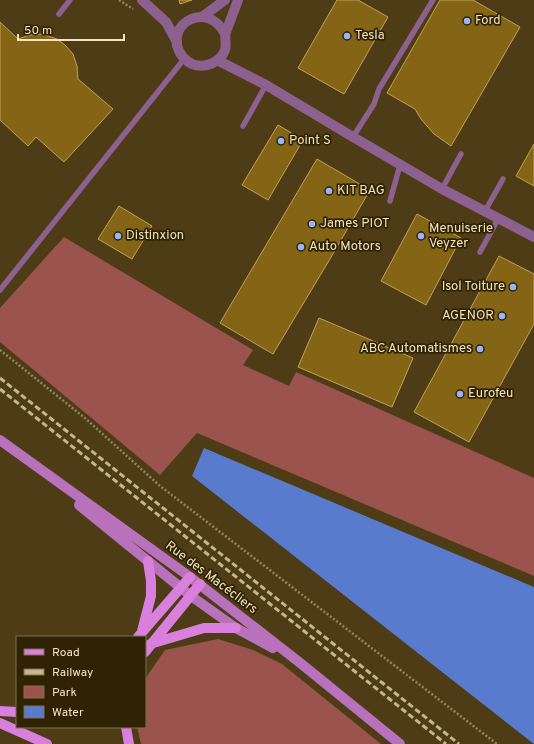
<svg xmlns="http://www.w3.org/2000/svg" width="534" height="744" viewBox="0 0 534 744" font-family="Overpass,sans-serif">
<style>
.green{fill:#9a534d}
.water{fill:#597bcd}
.building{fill:#846515;stroke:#c2a158}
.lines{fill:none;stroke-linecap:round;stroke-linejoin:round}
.path{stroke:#95845f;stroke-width:2.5;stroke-dasharray:2 2;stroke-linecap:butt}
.lane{stroke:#8d618f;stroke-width:5.5}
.street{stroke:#8d618f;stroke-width:10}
.secondary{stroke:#b872bb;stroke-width:10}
.primary{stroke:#d97fdd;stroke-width:10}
.rail{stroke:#c5b590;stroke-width:3;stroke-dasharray:6 3;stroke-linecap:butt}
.poi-dot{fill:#97b6fd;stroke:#302304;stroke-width:1.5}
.labels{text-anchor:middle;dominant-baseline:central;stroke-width:3.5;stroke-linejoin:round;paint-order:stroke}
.poi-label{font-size:13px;fill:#f3e3bf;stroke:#302304;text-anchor:start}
.street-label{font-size:13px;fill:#f3e3bf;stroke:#302304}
</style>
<rect width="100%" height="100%" fill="#4d3c15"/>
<path class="green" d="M64,237l189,113 -10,15 46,21 7,-14 238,106v98l-337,-143 -37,42 -160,-133v-34z
M218,639l35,11 29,14 99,80h-240l-4,-17h8v-48l20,-29z"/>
<path class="water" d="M204,448l330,139v157l-342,-268z"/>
<path class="building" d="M179,0h13l-12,4z
M337,0h21l30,17 -44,77 -46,-26z
M440,0h33l47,27 -69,119 -17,-12 -13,-15 -6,-10 -28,-16z
M0,22l18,17 12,-4 12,-1 15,5 8,6 8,9 4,12 1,13 35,30 -49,53 -28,-25 -8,9 -28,-26z
M278,125l25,15 -35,60 -26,-15z
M534,144v42l-18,-10z
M317,159l53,31 -40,69 -57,95 -53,-31z
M119,206l33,20 -20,33 -34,-20z
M417,214l44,24 -35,67 -45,-24z
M499,256l35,18v50l-65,118 -55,-30z
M319,318l94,40 -21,49 -94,-40z"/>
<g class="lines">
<path class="path" d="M119,0l14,9
M0,350l86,69 74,67 337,258"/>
<path class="lane" d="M59,14l11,-14
M243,126l23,-41
M353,137l21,-33 5,-15 54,-89
M442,189l19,-35
M390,201l10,-36
M485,211l18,-32
M480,252l18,-33
M0,290l184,-231"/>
<path class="street" d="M142,0l24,22 11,20
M202,17l23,-17
M225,34c-17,-34 -59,-11 -46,17 3,6 7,10 13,13 12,5 28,-1 33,-14 2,-6 -1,-12 1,-18 4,-11 8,-21 12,-32
M217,60l49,25 87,52 89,52 92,48"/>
<path class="secondary" d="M0,440l190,137 109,85 101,82
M79,505l112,91 45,32 37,20"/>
<path class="primary" d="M142,631l9,-35v-15l-3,-20
M138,637l52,-60
M150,644l54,-16h32
M145,652l55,-68
M0,711l17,1
M0,723l47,21
M126,727l3,17"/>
<path class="rail" d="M0,378l459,366
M0,389l446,355"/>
</g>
<g class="poi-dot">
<circle cx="467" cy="21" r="4"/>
<circle cx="347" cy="36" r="4"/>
<circle cx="281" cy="141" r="4"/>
<circle cx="329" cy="191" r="4"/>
<circle cx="312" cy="224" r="4"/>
<circle cx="118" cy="236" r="4"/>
<circle cx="421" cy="236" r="4"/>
<circle cx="301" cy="247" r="4"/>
<circle cx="513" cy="287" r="4"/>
<circle cx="502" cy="316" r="4"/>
<circle cx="480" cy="349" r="4"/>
<circle cx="460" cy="394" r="4"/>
</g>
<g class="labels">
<g class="poi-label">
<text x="475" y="21">Ford</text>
<text x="355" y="36">Tesla</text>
<text x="289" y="141">Point S</text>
<text x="337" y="191">KIT BAG</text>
<text x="320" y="224">James PIOT</text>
<text x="429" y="229">Menuiserie<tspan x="429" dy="15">Veyzer</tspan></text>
<text x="126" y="236">Distinxion</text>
<text x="309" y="247">Auto Motors</text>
<text x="505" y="287" text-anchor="end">Isol Toiture</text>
<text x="494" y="316" text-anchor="end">AGENOR</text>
<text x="472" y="349" text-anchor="end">ABC Automatismes</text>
<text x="468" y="394">Eurofeu</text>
</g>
<g class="street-label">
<text transform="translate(211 578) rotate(37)">Rue des Macécliers</text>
</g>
</g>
<rect x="16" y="636" width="130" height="92" fill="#302304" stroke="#7e704f"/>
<rect x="24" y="649" width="20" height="6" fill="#d97fdd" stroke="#7e704f"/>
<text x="52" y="656" font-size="12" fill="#f3e3bf">Road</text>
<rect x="24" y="669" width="20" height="6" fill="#c5b590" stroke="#7e704f"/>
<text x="52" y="676" font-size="12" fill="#f3e3bf">Railway</text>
<rect x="24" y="686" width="20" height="12" fill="#9a534d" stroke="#7e704f"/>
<text x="52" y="696" font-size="12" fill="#f3e3bf">Park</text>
<rect x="24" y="706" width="20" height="12" fill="#597bcd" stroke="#7e704f"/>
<text x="52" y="716" font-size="12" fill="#f3e3bf">Water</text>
<path d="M18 34v6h106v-6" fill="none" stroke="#f3e3bf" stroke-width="2"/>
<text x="24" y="34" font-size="12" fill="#f3e3bf" stroke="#302304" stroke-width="3" paint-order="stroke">50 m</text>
</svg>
